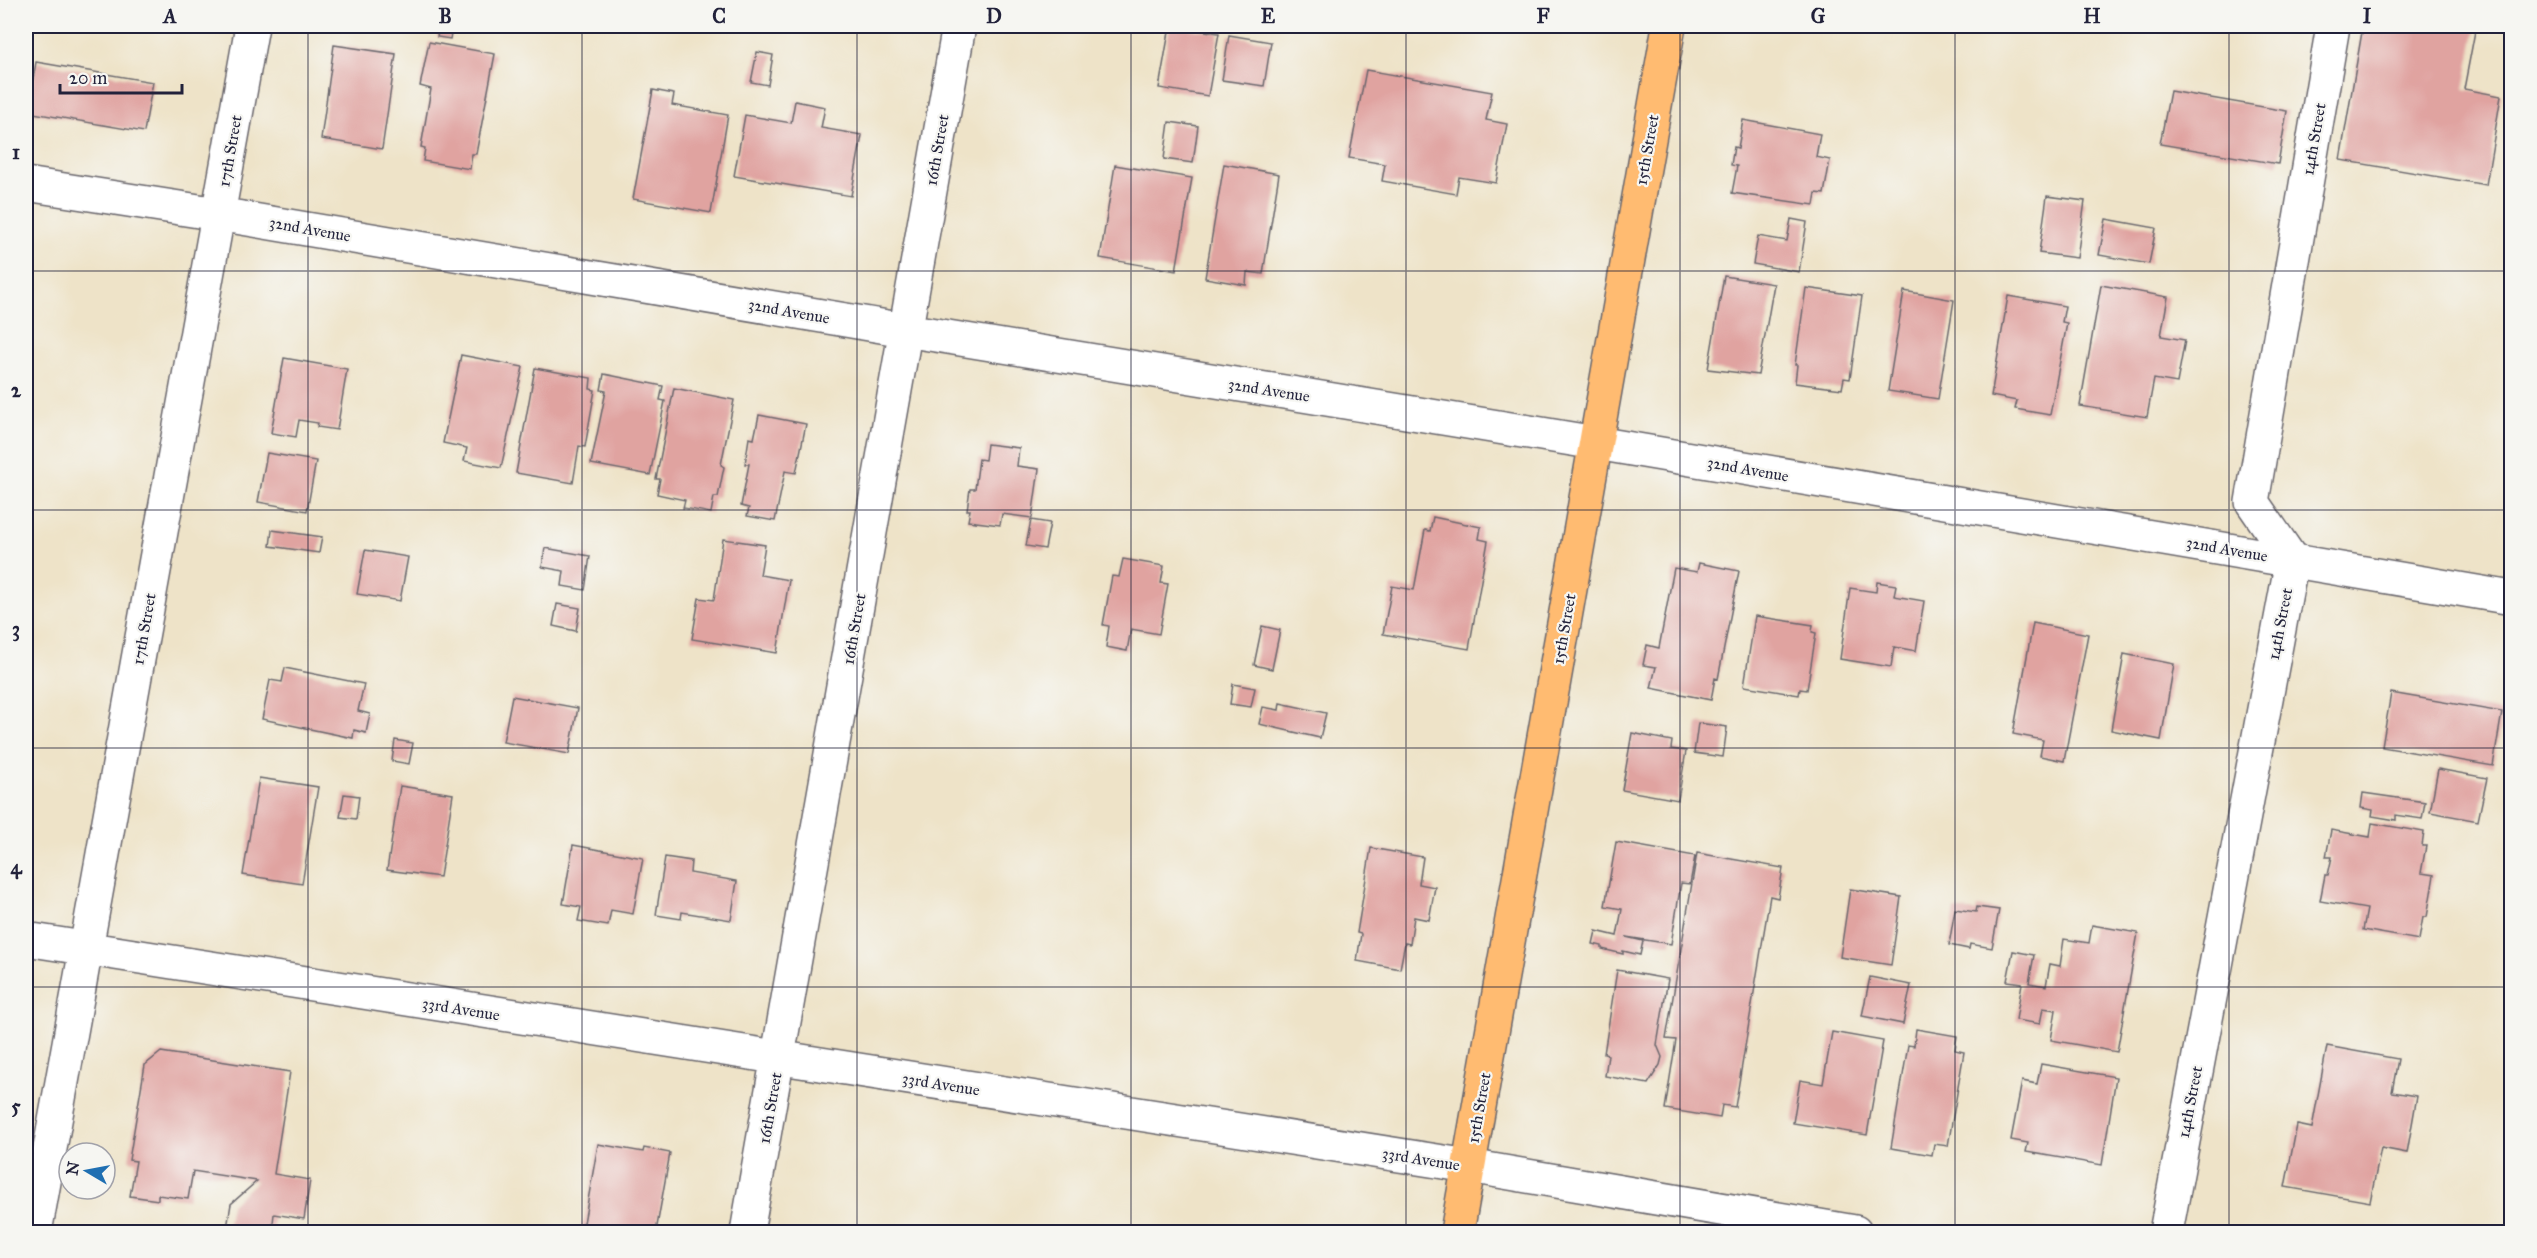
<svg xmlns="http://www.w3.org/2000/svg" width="2537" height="1258" viewBox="0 0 2537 1258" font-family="'IM FELL Great Primer',serif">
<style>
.building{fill:#e0a3a0}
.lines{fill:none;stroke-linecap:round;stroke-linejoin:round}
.minor-casing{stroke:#69666c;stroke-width:36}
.major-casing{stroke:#69666c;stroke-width:36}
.minor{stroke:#fff;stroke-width:33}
.major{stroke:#ffbb71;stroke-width:33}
.grid{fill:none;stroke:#22223b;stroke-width:1.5;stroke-opacity:0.55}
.labels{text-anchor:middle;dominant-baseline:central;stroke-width:4.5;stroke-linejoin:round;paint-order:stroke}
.street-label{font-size:16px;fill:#22223b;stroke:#f6f6f2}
.neatline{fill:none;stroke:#22223b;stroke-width:2}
.grid-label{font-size:20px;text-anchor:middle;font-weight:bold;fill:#22223b}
</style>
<rect width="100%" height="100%" fill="#f6f6f2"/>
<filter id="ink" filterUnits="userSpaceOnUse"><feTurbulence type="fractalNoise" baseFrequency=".0167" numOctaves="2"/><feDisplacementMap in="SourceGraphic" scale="12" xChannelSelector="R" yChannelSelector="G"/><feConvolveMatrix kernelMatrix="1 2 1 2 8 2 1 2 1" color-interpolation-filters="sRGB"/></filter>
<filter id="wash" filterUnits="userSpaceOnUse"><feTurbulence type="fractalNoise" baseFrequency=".008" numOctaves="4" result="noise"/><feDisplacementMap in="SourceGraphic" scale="24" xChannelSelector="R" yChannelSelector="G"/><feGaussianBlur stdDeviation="1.35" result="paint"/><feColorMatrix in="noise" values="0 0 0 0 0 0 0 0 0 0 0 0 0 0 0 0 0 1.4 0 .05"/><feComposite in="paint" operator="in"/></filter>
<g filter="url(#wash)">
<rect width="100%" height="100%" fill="#eee3c8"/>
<g id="blocks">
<path class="building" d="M439,26h14l-3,13 -13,-2z
M1170,26l49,7 -11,63 -49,-8z
M2256,26h44l-1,8z
M2363,26h113l-12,63 37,7 -15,89 -146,-25z
M1229,35l42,7 -7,44 -42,-6z
M429,42l66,12 -19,100h-4l-2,15 -47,-8 2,-13 -4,-1 10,-58 -11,-3z
M334,45l62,9 -14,95 -61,-10z
M757,52l16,3 -5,30 -17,-3z
M36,62l117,20 -9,50 -117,-20z
M1366,70l126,22 -6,28 21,4 -11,59 -37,-6 -3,17 -74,-13 3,-17 -36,-6z
M653,90l21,4 -2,11 56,10 -17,98 -78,-14z
M2170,91l117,20 -9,53 -118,-20z
M795,101l30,6 -4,21 41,7 -11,61 -117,-20 11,-61 46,8z
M1743,120l77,14 -4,23 14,3 -6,34 -8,-1 -2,12 -82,-12 5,-27 -6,-1 3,-18 4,1z
M1169,122l29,4 -5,37 -29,-4z
M1224,164l55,10 -16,100 -16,-2 -1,13 -41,-7z
M1115,165l77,13 -16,93 -76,-13z
M2047,196l38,5 -8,57 -38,-5z
M1791,219l16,3 -8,50 -46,-8 5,-28 29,5z
M2106,219l50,9 -7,36 -50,-9z
M1724,276l50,8 -16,91 -50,-6z
M2101,285l67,12 -7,39 24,4 -8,43 -23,-4 -7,38 -67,-11z
M1806,288l56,8 -12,83 -6,-1 -2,11 -47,-6 2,-18h-2z
M1904,291l50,9 -16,99 -50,-8z
M2008,296l57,10 -3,16 5,1 -17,92 -35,-6 2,-8 -26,-5z
M461,355l62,12 -22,101 -37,-7 3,-13 -24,-5z
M284,358l63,11 -10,61 -20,-3 1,-4 -19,-3 -3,17 -25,-4z
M535,368l56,10 -1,11 5,1 -10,57 -6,-1 -6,37 -57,-10z
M604,374l59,12 -3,14 5,1 -15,74 -59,-11 15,-73 -5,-1z
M674,388l60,12 -13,65 3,2 -6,30h-4l-3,16 -28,-5 2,-8 -28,-6 3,-15h-4z
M759,415l47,9 -10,49 -11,-2 -10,50 -28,-5 2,-8 -8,-2 8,-42h-4l4,-26 5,1z
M987,444l32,4 -2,18 22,3 -7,49 -30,-4 -2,11 -32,-4 2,-11h-3l3,-21h5l4,-30 6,1z
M267,453l49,8 -9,50 -49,-9z
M1433,517l48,10 -2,12 9,2 -19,108 -86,-15 9,-48 22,4 11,-60 5,1z
M1031,520l19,3 -5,26 -19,-3z
M272,530l50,7 -3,16 -49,-7z
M723,539l42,6 -5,30 29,5 -12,73 -85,-14 7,-41 15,2z
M545,548l45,8 -5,34 -23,-4 2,-15 -22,-4z
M365,550l43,7 -8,44 -43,-7z
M1123,559l41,7 -3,17 7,1 -9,50 -28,-5 -4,22 -21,-4 3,-21 -6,-1 9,-49 7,1z
M1699,563l40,8 -21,108 -3,-1 -4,22 -60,-12 5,-21 -13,-2 4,-20 12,3 15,-80 23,4z
M1877,582l19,3 -2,11 30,5 -8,50 -22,-4 -3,20 -51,-8 10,-71 26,4z
M557,604l23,4 -4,23 -23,-5z
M1755,616l58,9 -1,7 4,1 -9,57 -7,-1 -1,6 -55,-9z
M2033,623l55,11 -24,127 -24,-5 3,-16 -30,-6z
M1262,626l18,4 -8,39 -18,-4z
M2124,654l50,10 -13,76 -50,-10z
M285,668l79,16 -6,27 12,3 -4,19 -12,-3 -1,8 -91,-19 8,-39 12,2z
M1233,684l22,4 -4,19 -21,-3z
M2391,693l111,19 -9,54 -111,-19z
M512,696l66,12 -9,46 -66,-12z
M1280,703l46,10 -6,25 -61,-14 4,-17 16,3z
M1698,723l29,4 -4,30 -29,-4z
M1632,733l40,8 -1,8 15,2 -8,49 -56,-10z
M395,740l18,3 -4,21 -17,-3z
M2438,769l49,9 -9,43 -48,-9z
M259,778l59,9 -16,97 -59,-9z
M400,786l53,8 -13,83 -53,-7z
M2363,793l62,9 -3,17 -26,-4v5l-24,-4 1,-6 -12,-2z
M344,794l15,2 -3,23 -16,-2z
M2372,823l52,9 -2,14h4l-5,27 13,2 -7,42h-4l-4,23 -56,-10 4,-21 -47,-8 5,-26h3l4,-18h-6l5,-27 39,7z
M1616,842l79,14 -5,28 -9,-1 -10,61 -45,-7 17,4 -3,14 -17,-4v3l-21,-5v-3l-9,-2 3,-13 21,5 5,-27 -17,-3z
M573,845l70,13 -10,56 -22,-4 -3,16 -30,-5 3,-14 -18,-3z
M1371,848l52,9 -4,27 16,3 -6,33 -15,-3 -4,27 -5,-1 -5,26 -43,-8 4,-27 -4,-1z
M1697,853l86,15 -5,30 -8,-2 -35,211 -13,-2 -2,13 -55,-9 11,-69 -10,-1z
M665,857l26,4 -1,12 47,8 -6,39 -49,-8 -1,7 -25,-4z
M1850,889l51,8 -10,68 -51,-8z
M1977,907l22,3 -7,38 -22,-4 -1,5 -20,-4 6,-36 21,3z
M2092,925l46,8 -21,119 -66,-12 5,-30 -13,-2 -3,16 -24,-4 6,-37 -15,-2 6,-30 21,4 -5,28 17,3 4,-22 10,2 4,-27 25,4z
M1617,970l51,9 -11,66 5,12 -2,8 -12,19 -43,-8 3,-21 -4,-1z
M1870,977l41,8 -8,39 -41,-8z
M1916,1029l41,7 -2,14 9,2 -16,94 -14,-2 -2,11 -41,-7 17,-103 6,1z
M1832,1032l51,9 -16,94 -74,-12 7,-43 23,4z
M2327,1046l71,13 -6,33 25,4 -10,57 -26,-5 -11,54 -85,-15 12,-62 15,3z
M161,1052l129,20 -16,102 36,6 -6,39 -30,-5 -2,18 -45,-4 4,-24 26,-23 -64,-10 -5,28 -30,-4v5l-28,-4 6,-35 -7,-1 16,-95z
M2041,1064l75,13 -14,88 -76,-13 2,-9 -17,-3 11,-59 15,3z
M598,1144l45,8 1,-4 26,5 -14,79h-75l1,-9h2z
M980,1227l28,4v1h-29z"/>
</g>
</g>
<g filter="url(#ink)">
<use href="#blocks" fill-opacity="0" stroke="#69666c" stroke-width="1.5"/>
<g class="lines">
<g class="minor-casing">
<path id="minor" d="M26,184l192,30 687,116 691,113 916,155
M26,939l1443,227 386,66
M35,1232l217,-1206
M747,1232l212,-1206
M2166,1232l126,-672 -40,-58 81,-476"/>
</g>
<g class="major-casing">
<path id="major" d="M1457,1232l212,-1206"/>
</g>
<use href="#minor" class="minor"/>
<use href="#major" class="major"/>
</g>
</g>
<path class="grid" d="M308,26v1206M582,26v1206M857,26v1206M1131,26v1206M1406,26v1206M1680,26v1206M1955,26v1206M2229,26v1206M26,271h2486M26,510h2486M26,748h2486M26,987h2486"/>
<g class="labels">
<g class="street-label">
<text transform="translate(2314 139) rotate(-80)">14th Street</text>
<text transform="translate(937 150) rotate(-80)">16th Street</text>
<text transform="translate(1647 150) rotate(-80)">15th Street</text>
<text transform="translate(230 151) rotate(-80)">17th Street</text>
<text transform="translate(310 229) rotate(10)">32nd Avenue</text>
<text transform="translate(789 311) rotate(10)">32nd Avenue</text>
<text transform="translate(1269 390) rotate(9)">32nd Avenue</text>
<text transform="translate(1748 469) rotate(10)">32nd Avenue</text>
<text transform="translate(2227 549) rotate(10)">32nd Avenue</text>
<text transform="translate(2280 624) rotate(-79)">14th Street</text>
<text transform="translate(144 629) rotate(-80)">17th Street</text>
<text transform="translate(854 629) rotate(-80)">16th Street</text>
<text transform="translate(1564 629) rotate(-80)">15th Street</text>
<text transform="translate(461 1009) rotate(9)">33rd Avenue</text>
<text transform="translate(941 1084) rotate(9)">33rd Avenue</text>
<text transform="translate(2190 1102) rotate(-79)">14th Street</text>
<text transform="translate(770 1108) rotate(-80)">16th Street</text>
<text transform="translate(1479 1108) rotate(-80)">15th Street</text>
<text transform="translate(1421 1159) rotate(9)">33rd Avenue</text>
</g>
</g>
<rect width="2537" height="1258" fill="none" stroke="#f6f6f2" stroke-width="66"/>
<g transform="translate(87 1171) rotate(280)"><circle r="28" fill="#f6f6f2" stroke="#a1a1a9" stroke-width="1.5"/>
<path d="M0-4.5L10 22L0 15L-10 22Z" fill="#1f6fb2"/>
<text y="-9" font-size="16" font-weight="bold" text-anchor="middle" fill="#22223b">N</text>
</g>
<path d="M60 84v9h122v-9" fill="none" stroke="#22223b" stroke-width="3"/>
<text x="69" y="84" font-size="18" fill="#22223b" stroke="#f6f6f2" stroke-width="4.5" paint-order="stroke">20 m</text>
<rect x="33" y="33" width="2471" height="1192" class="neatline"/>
<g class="grid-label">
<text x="170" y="23">A</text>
<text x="445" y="23">B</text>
<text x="719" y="23">C</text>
<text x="994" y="23">D</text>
<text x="1268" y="23">E</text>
<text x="1543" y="23">F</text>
<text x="1818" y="23">G</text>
<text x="2092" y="23">H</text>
<text x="2367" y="23">I</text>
<text x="16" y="159">1</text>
<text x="16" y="397">2</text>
<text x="16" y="636">3</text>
<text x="16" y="874">4</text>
<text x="16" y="1113">5</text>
</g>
</svg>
